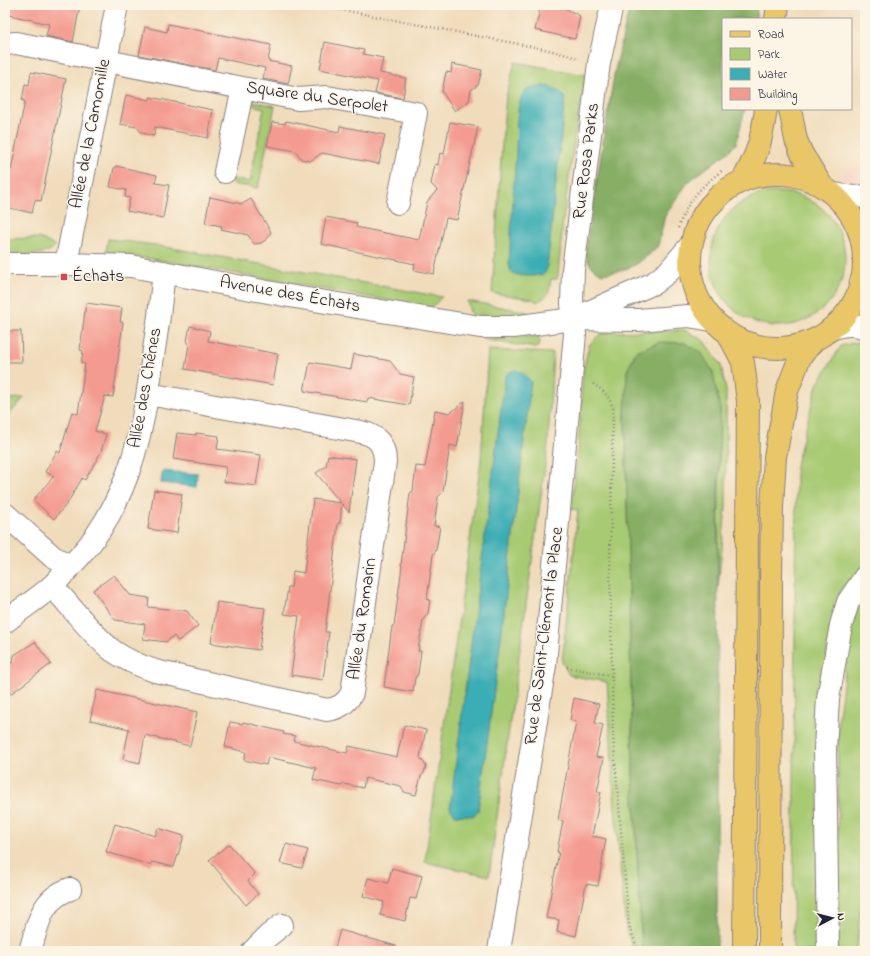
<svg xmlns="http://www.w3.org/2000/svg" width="870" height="956" viewBox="0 0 870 956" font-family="'Indie Flower',sans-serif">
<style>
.built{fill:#f5d2c3}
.green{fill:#a8ca73;stroke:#657657}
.forest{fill:#86ae65;stroke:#546850}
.water{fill:#3badb4;stroke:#2e6878}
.building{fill:#f49b91}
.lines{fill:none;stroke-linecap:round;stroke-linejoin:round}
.minor-casing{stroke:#897f7b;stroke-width:24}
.major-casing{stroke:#897f7b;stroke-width:24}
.path{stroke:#897f7b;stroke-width:2.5;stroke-dasharray:1 3;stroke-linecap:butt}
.minor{stroke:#fff;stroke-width:22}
.major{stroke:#e9c769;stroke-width:22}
.poi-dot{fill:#d1495b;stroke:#fcf5e5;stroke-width:1.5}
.labels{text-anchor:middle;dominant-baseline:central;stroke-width:3;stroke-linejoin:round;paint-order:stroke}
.street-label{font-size:18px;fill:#22223b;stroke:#fcf5e5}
.poi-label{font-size:18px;fill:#22223b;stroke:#fcf5e5;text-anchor:start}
</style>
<rect width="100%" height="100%" fill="#fcf5e5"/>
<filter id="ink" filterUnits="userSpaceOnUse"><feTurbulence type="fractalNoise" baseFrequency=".025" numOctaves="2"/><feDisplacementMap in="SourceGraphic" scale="8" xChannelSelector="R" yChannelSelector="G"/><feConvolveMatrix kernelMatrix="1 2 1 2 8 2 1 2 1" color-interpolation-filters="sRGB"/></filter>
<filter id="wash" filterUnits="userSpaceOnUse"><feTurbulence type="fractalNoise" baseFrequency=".012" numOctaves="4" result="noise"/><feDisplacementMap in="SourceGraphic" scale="16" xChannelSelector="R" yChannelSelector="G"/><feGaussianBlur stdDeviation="0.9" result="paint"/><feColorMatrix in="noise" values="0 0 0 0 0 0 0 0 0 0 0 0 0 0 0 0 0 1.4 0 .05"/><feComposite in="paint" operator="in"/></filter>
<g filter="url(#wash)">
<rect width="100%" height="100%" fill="#f0dcbb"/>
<path class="built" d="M865,166v49l-22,-37 3,-10z"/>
<path class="green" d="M515,62l71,13 -10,54 -13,91 -5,55 -1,4h-6c-2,13 -2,18 -15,23l-3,-3 -41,-6 11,-164 3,-32z
M253,101l22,5 -17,82 -25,-4v-5l17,3 14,-74 -17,-4z
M711 259a67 67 0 1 1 134 0a67 67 0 1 1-134 0Z
M38,238l6,2 11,6c-9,12 -37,8 -50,8v-15z
M108,239l47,6 287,52 -11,11 -273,-48 -52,-8z
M467,301l57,10 6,3 -11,2 -48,-1z
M684,330l19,10 18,25 5,25v117l-8,81 2,-179 -84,-58 -9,20 -2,47 8,357 9,176h-10v-5l-6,-15 -11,-123 -8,-126 -38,-7 -7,-13 16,-152 -7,-1 7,-57 5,-81 6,-26 11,-11 16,-2z
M539,336l1,7 -2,4 -3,1 -53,-9z
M862,341l3,2v222l-24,25 -14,58 -7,303h-27l3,-486 21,-80 24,-39z
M488,350l65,3 -5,91 -59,432 -64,-14 56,-402z
M24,398l-19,21v-20z
M865,595v288l-5,30 -3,38h-19v-228l13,-100z"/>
<path class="forest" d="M630,5h127l-1,14h-33v90h22l-9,35 -8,8 -40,30 -23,34 -7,30 -8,8 -15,11 -15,6 -18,3 -8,-5 -5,-6 -4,-10 29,-178z
M660,342l25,1 16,9 12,20 7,37 -2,85 -1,457h-75l-9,-176 -8,-357 2,-47 9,-20z"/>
<path class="water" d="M543,86c11,1 17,3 22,13l-18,169 -2,5c-5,4 -26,4 -32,0 -3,-2 -3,-6 -4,-9 2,-38 5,-76 7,-114 1,-15 -1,-45 8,-58 4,-6 13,-5 19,-6z
M515,370c8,2 11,5 16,12l-30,256 -23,173 -5,5 -18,-1 -5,-7 55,-430c2,-6 4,-7 10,-8z
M162,471l36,3 -1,13 -36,-4z"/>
<g id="blocks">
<path class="building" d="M5,5h75l-7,37 -27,-6 3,-12 -44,-10z
M541,5h18l21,11 -5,23 -40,-9z
M168,24l103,21 -3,16 24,5 -4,18 -25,-5 2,-11 -47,-10 -3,12 -76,-15 6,-28 22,5z
M325,42l39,8 -1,4 20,4 -3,15 26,5 -3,20 -28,-5 3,-12 -58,-12z
M452,64l30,6 -4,15 -7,5 -2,11 -14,10 -13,-19 4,-20 5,1z
M31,72l35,7 -25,122 -6,-1 -3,13 -27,-6v-38l6,1 14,-69h-3l3,-17 4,1z
M126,95l24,5v-3l63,13 -5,28 -53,-11 -1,9 -12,-3 -5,-6 -17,-3z
M286,121l53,11 1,-6 45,9 -6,29 -57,-11 -12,8 -9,-2 -5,-8 -29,-5 5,-24 13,2z
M450,122l28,5 -21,93 -11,-2 -12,56 -20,-4 1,-6 -94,-20 5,-27 31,6 -1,4 63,13 8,-38 10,-12 -6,-6 4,-20 3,1 2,-12 4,1z
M116,166l41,9 -2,8 14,2 -6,33 -36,-7 3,-13 -5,-1 1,-7 -16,-3 4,-19h1z
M210,197l32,7 9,-5 20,33 -4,7 -6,4 -7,1 -6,-9 -27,-6 1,-3 -17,-3z
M86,303l36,5 -2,14h3l-10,75 -8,-1 -10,35 11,3 -5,18 -16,28 -3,-2 -15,26 -13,15 -21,-19 21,-24 -9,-4 12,-21 3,2 12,-41 6,2 7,-50 -4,-1 2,-12 -3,-1z
M190,326l20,5 -2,10 70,13 -5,31 -88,-16 4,-25 -2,-3z
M5,331h16l1,31h-17z
M354,354l36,7 10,13 14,3 -5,28 -41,-7 -1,4 -63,-11 6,-29 41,7z
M465,401l-8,46 -7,-2 -7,47 -5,5 -4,29 6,1 -4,23 -3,5 -6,44 3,1 -2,13 -5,7 -5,31h3l-3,23 -3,4 -2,14 -29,-5 8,-61h2l8,-60 -1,-1 9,-72 3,-2 3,-25 9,1 10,-57 15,3z
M177,433l19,2v-2l23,3 -2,13 44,6 -5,31 -32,-4 2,-15 -53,-8z
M328,455l28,4 -7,53 -7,-8 -2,19h-2l-13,109h4l-6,48 -32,-5 8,-59 -15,-2 4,-27h3l2,-16 11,2 9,-74 28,4 -25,-30 10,-7z
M154,490l28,4 -5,39 -29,-4z
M114,575l16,20 19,3 -1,9 39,4 11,15 -20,15 -4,-5 -8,6 -23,-3 2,-15 -30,-4 -22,-30z
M217,602l48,6 -6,42 -48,-7z
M35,642l16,22 -46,34v-15l5,-21 3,1 1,-8z
M97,690l100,22 -7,34 -45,-11 -5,28 -17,-4 6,-30 -39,-9z
M574,698l25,6 -4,19 8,2 -7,32 8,1 -7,34h4l-9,44 14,3 -8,47 -12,-2 -10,52 -19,-4 2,-12 -13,-2 13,-66h-2l6,-31 -5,-1 18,-98 -6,-2z
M230,722l12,2 1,-2 41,10 -1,2 12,2 -1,5 53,12 2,-7 48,11 7,-32 22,5 -6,27 6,9 -2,7 -3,3 -5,19 -12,-3 -3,-6 -36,-8 -2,10 -19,-4 -3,2 -28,-6 3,-12 -48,-11 -2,8 -22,-5 2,-8 -21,-5z
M115,824l40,12 3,-8 26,8 -10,31 -22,-5 -2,3 -44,-13z
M229,844l26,30 -7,7 10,13 -12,11 -37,-45z
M286,844l22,6 -6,18 -22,-5z
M392,868l30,8 -6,23 -6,-1 -5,23 -25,-6 4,-13 -21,-6 5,-18 20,5z
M340,930l56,16 -1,5h-61z"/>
</g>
</g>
<g filter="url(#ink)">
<use href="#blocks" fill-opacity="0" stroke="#897f7b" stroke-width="1"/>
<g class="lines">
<g class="minor-casing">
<path id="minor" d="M5,44l11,-1 282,56 29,-2 89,16 -18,90
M225,172l18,-84
M835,194l19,3 11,-1
M5,264h61l65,2 158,30 191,31h33l60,-8 65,1 50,-4 24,4
M66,264l51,-259
M861,282l4,-4
M580,316l74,-33 14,-11 23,-27
M831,329c11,-4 23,-6 34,-1
M5,514l48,43 17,9
M52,586c20,21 38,47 61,65 13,9 27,15 42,20l172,39c12,-2 19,-6 25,-17l33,-231c0,-17 -8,-27 -24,-30l-213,-38
M5,622c15,-13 33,-23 48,-37 9,-9 18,-19 27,-29 48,-54 63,-124 72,-193 5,-30 9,-60 12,-91
M30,951c8,-26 10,-52 40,-62
M253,951l15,-15 14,-11
M499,951l46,-286 30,-331 -3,-30 1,-34 26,-207 13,-58
M828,951l-3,-203 3,-49 13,-74 7,-23 17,-25"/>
</g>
<g class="major-casing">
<path id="major" d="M776,19l2,-14
M790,109l6,31 6,14 18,29
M690 261a87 87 0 1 1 174 0a87 87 0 1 1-174 0Z
M743,180c15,-26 19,-42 23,-71
M730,337l13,25 5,39 -4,550
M770,951l1,-373 1,-72 3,-49 12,-66 13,-34 14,-17"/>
</g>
<path class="path" d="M317,5l232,45 28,8
M678,228c10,-28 22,-41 45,-58
M593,384c10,6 16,12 20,24l-3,155 3,173 16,189 9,26
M567,667l45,9"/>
<use href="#minor" class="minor"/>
<use href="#major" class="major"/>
</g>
</g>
<rect class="poi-dot" x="60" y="273" width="8" height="8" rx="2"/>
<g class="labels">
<g class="street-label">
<text transform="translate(317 98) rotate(8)">Square du Serpolet</text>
<text transform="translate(91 134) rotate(-79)">Allée de la Camomille</text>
<text transform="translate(587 161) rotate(-83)">Rue Rosa Parks</text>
<text transform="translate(290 295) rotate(10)">Avenue des Échats</text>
<text transform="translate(146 388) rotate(-80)">Allée des Chênes</text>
<text transform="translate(363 619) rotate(-82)">Allée du Romarin</text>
<text transform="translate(545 636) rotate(-83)">Rue de Saint-Clément la Place</text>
</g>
<g class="poi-label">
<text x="72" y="277">Échats</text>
</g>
</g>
<rect width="870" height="956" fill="none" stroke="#fcf5e5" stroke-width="20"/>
<rect x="722" y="18" width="130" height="92" fill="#fcf5e5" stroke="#a5a1a1"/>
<rect x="730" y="31" width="20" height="6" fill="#e9c769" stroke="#a5a1a1"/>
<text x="758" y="38" font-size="12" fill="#22223b">Road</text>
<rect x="730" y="48" width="20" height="12" fill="#a8ca73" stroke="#a5a1a1"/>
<text x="758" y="58" font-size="12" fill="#22223b">Park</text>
<rect x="730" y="68" width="20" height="12" fill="#3badb4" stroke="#a5a1a1"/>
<text x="758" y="78" font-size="12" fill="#22223b">Water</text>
<rect x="730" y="88" width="20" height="12" fill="#f49b91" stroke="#a5a1a1"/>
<text x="758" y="98" font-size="12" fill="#22223b">Building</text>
<g transform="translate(832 918) rotate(83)" stroke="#fcf5e5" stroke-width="3" paint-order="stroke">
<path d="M0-3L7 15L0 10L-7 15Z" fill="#22223b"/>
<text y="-6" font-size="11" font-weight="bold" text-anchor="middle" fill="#22223b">N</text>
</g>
</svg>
